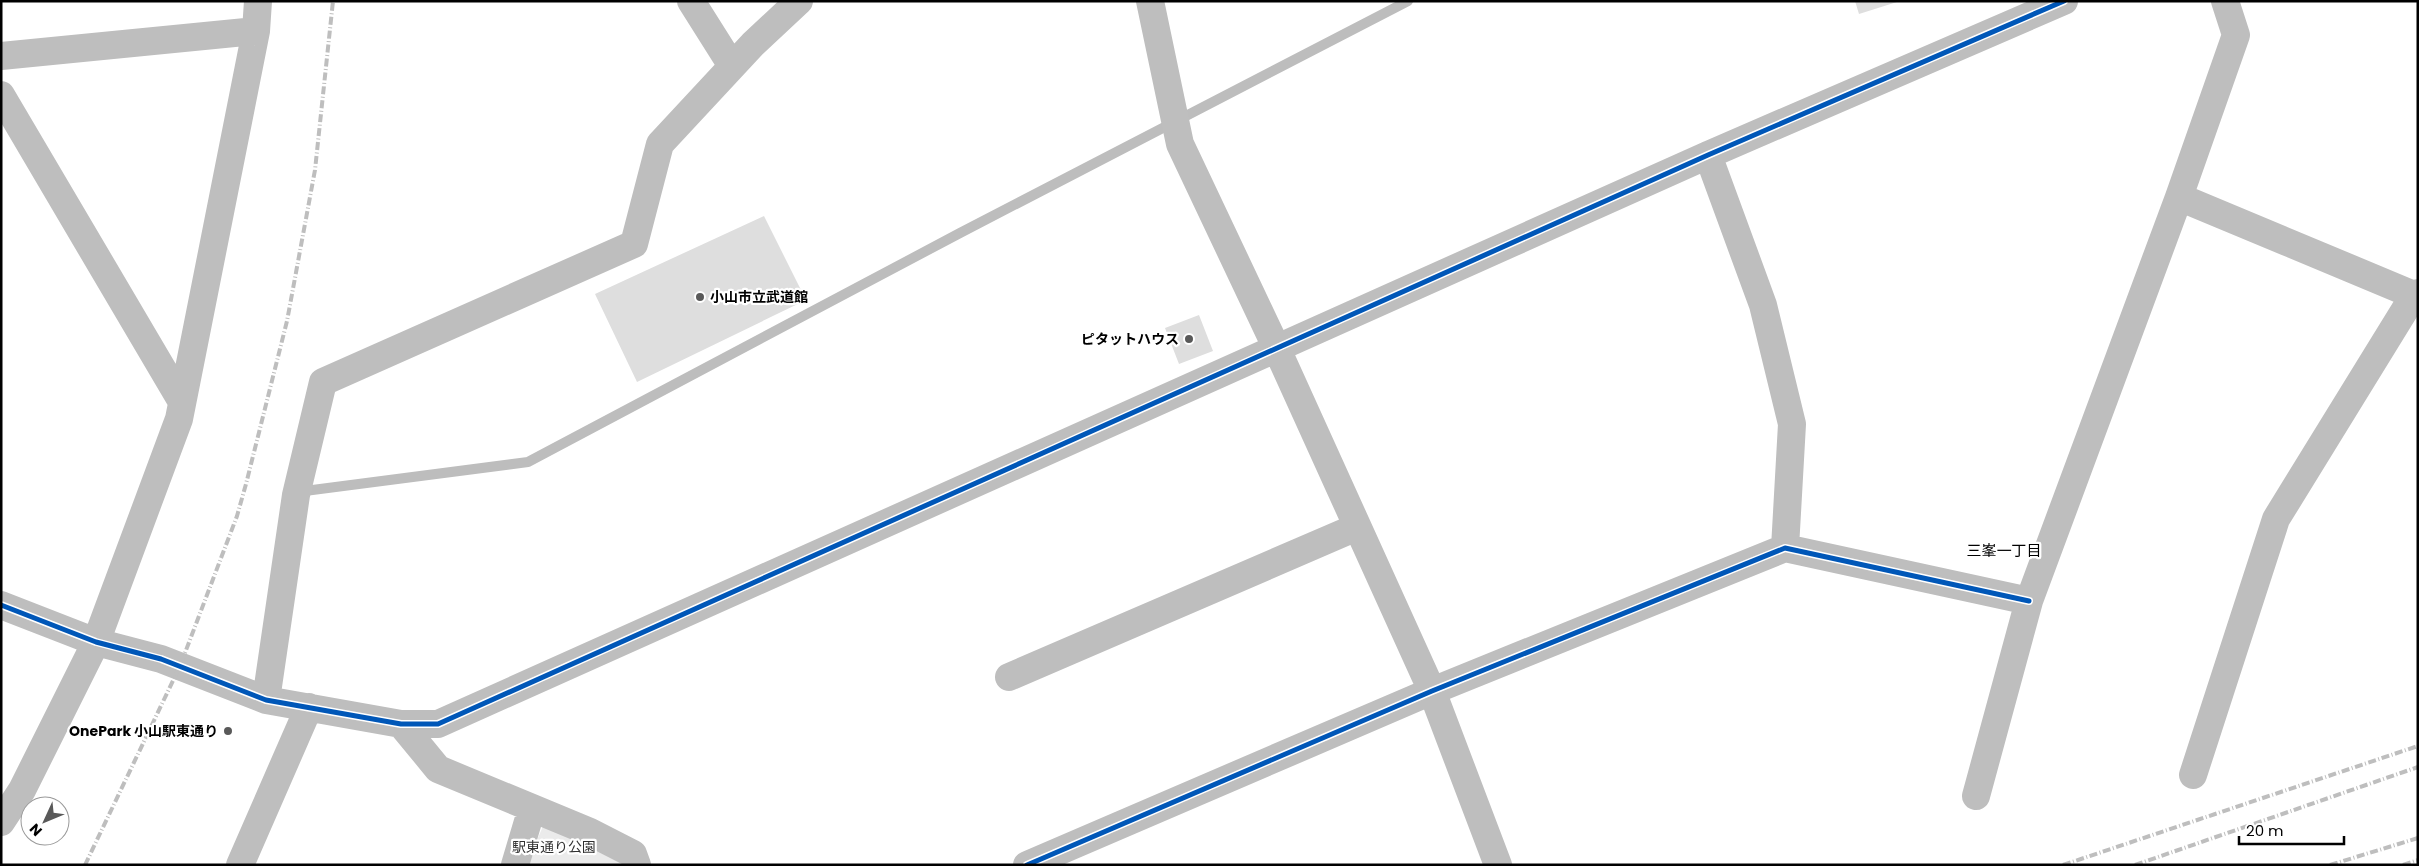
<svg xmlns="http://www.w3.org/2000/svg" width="2419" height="866" viewBox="0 0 2419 866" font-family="Poppins,'Noto Sans JP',sans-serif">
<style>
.green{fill:#ebebeb}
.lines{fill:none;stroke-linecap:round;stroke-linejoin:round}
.stream{stroke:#bdbdbd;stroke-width:10}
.building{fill:#dedede}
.minor{stroke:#bebebe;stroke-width:28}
.rail{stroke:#bebebe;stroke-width:4;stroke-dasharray:8 2.5 1 2.5;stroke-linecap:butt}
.cycleway-casing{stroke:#fff;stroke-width:8}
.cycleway{stroke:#0057b8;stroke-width:5}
.poi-dot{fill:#595959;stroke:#fff;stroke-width:2}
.labels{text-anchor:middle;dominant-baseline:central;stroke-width:4.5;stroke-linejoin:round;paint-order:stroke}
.poi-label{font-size:14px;font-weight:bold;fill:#000;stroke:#fff;text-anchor:end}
.park-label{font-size:14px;fill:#313131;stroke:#fff}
.neighbourhood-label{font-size:15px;fill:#000;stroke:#fff}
</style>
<rect width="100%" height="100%" fill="#fff"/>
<path class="green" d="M544,824l81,41h-99z"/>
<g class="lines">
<path class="stream" d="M297,492l231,-30 432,-229 448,-232"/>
</g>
<path class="building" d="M1855,1h42v1l-38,12z
M764,216l42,84 -169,82 -42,-88z
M1199,315l14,36 -34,13 -14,-36z"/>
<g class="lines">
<path class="minor" d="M691,1l41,65
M1150,1l30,143 97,205 155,342 66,174
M1,56l255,-25
M1,95l181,307
M1708,155l55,150 29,119 -7,124
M2179,197l235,98 4,-2
M1,605l95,37 65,17 105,41 135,24h37l1270,-569 356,-154
M1009,677l348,-150
M266,700l30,-205 27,-113 311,-138 26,-100 93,-100 46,-43
M401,724l37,45 152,63 43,22 4,11
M2193,775l83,-256 138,-224
M1976,796l53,-195 150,-404 57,-162 -11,-34
M1,822l21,-32 74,-148 83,-223 77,-388 2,-30
M240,865l69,-158
M515,865l17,-57
M1027,865l405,-174 353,-143 244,53"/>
<path class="rail" d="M85,865l95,-199 57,-150 9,-32 41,-163 28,-151 18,-169
M2063,865l355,-119
M2135,865l283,-98
M2330,865l88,-27
M2403,865l15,-5"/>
<g class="cycleway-casing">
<path id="cycleway" d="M1,605l95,37 65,17 105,41 135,24h37l1270,-569 356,-154
M1027,865l405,-174 353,-143 244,53"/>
</g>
<use href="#cycleway" class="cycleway"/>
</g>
<g class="poi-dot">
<circle cx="700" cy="297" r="5"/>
<circle cx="1189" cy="339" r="5"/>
<circle cx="228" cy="731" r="5"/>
</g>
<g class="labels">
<g class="poi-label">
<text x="710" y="297" text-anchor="start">小山市立武道館</text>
<text x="1179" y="339">ピタットハウス</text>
<text x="218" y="731">OnePark 小山駅東通り</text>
</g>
<g class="park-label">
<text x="554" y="847">駅東通り公園</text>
</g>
<g class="neighbourhood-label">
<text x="2004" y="550">三峯一丁目</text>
</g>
</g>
<rect width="2419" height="866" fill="none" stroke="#000000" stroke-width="5"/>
<g transform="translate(45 821) rotate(226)"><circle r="24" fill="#ffffff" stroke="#999999"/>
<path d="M0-4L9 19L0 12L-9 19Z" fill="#595959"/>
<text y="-8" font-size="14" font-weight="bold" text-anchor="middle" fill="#000000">N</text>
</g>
<path d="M2239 836v8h105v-8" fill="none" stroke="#000000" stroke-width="2.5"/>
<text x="2246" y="836" font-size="15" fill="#000000" stroke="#ffffff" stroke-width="4" paint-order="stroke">20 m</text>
</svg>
